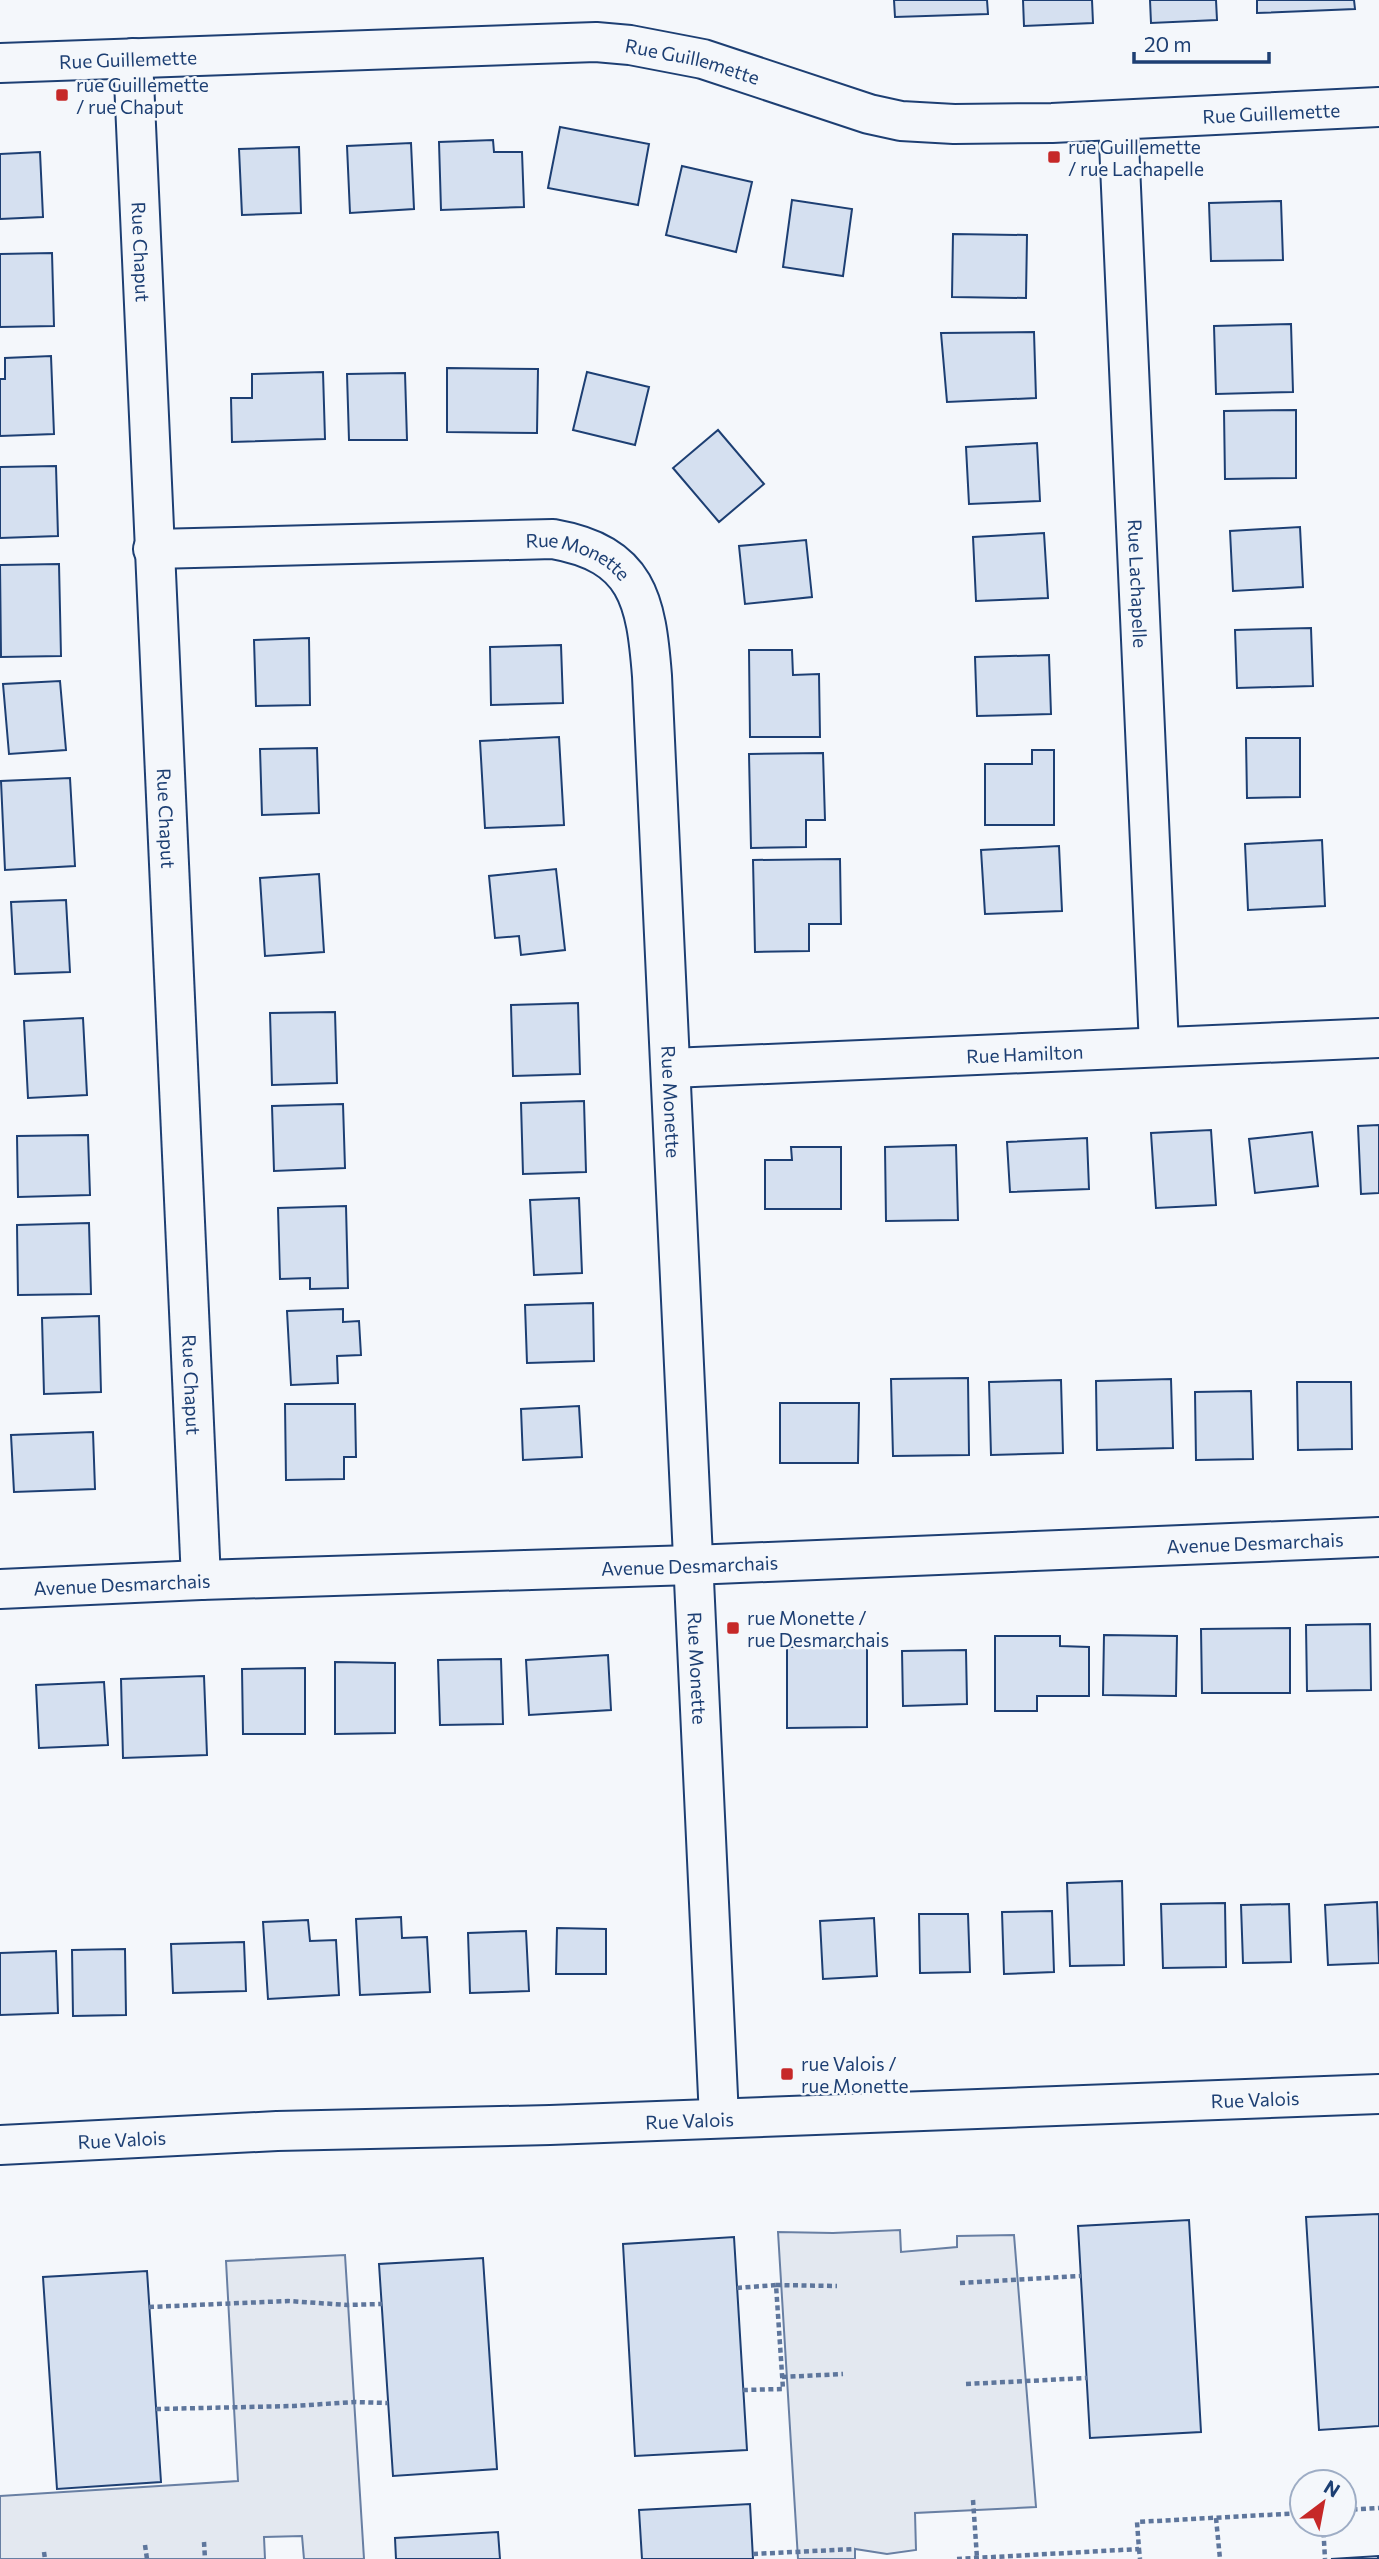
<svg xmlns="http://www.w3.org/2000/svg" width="1379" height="2559" viewBox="0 0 1379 2559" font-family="Commissioner,sans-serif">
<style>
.parking{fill:#e3e8f0;stroke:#687fa3;stroke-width:2}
.building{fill:#d5e0f0;stroke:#1d3f73;stroke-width:2}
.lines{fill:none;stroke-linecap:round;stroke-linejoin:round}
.minor-casing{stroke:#1d3f73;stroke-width:42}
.path{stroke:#5e769c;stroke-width:4.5;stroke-dasharray:5 3.5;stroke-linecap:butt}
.minor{stroke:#f4f7fb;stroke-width:38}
.poi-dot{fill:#c62828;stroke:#f4f7fb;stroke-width:2.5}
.labels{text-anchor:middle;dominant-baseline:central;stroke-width:5;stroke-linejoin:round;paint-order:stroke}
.street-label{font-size:19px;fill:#1d3f73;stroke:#f4f7fb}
.poi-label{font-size:19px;fill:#1d3f73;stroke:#f4f7fb;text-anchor:start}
</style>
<rect width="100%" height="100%" fill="#f4f7fb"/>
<path class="parking" d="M900,2230l1,22 56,-5v-11l57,-1 22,272 -121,6 1,37 -29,4 -32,-5v10h-57l-20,-327 55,1z
M345,2255l19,304h-60l-2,-23 -38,1 1,22h-265v-63l238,-15 -12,-220z"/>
<path class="building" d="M894,0h93l1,14 -93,3z
M1023,0h69l1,23 -69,3z
M1150,0h66l1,20 -66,3z
M1257,0h97l1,9 -98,4z
M560,127l89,17 -11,61 -90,-17z
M493,140l1,12h28l2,55 -83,3 -2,-68z
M411,143l3,66 -64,4 -3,-67z
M299,147l2,66 -59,2 -3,-66z
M40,152l3,65 -43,2v-65z
M682,166l70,16 -16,70 -70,-17z
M792,200l60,9 -9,67 -60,-9z
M1281,201l2,59 -72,1 -2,-58z
M953,234l74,1 -1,63 -74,-1z
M52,253l2,73 -54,1v-73z
M1291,324l2,68 -77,2 -2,-68z
M1034,332l2,66 -89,4 -6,-69z
M51,356l3,78 -54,2v-57h5v-21z
M447,368l91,1 -1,64 -90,-1z
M323,372l2,67 -93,3 -1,-44h21v-24z
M587,372l62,15 -14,58 -62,-15z
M405,373l2,67h-58l-2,-66z
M1296,410v68l-71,1 -1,-68z
M718,430l46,54 -45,38 -46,-54z
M1037,443l3,58 -71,3 -3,-57z
M56,466l2,70 -58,2v-71z
M1300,527l3,60 -70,4 -3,-60z
M1044,533l4,65 -72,3 -3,-64z
M806,540l6,57 -67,7 -6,-58z
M59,564l2,92 -60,1 -1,-92z
M1311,628l2,58 -76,2 -2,-58z
M309,638l1,67 -54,1 -2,-66z
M561,645l2,58 -72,2 -1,-58z
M749,650h43l1,25 26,-1 1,63h-70z
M1049,655l2,59 -74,2 -2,-59z
M60,681l6,69 -57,4 -6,-70z
M559,737l5,88 -79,3 -5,-87z
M1246,738h54v59l-53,1z
M317,748l2,65 -57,2 -2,-66z
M1032,750h22v75h-69v-61h47z
M823,753l2,67h-19v27l-55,1 -2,-94z
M70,778l5,88 -70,4 -4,-89z
M1322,840l3,66 -77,4 -3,-66z
M1059,846l3,65 -77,3 -4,-64z
M840,859l1,65h-32v27l-54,1 -2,-92z
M556,869l9,81 -44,5 -2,-19 -24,2 -6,-62z
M319,874l5,78 -59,4 -5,-78z
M66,900l4,72 -55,2 -4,-72z
M578,1003l2,71 -67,2 -2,-71z
M335,1012l2,71 -65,2 -2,-72z
M83,1018l4,77 -59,3 -4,-77z
M584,1101l2,71 -63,2 -2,-71z
M343,1104l2,64 -71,3 -2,-65z
M1379,1125v68l-18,1 -3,-68z
M1211,1130l5,75 -60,3 -5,-75z
M1312,1132l6,54 -63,7 -6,-54z
M88,1135l2,60 -72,2 -1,-61z
M1087,1138l2,51 -79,3 -3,-50z
M956,1145l2,75 -72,1 -1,-74z
M791,1147h50v62h-76v-49h27z
M579,1198l3,75 -48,2 -4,-75z
M346,1206l2,82 -38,1v-11l-30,1 -2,-71z
M89,1223l2,71 -73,1 -1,-70z
M593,1303l1,58 -67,2 -2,-58z
M343,1309v13l16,-1 2,34 -24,1 1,27 -47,2 -4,-74z
M99,1316l2,76 -57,2 -2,-76z
M968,1378l1,77 -76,1 -2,-77z
M1171,1379l2,69 -76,2 -1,-69z
M1061,1380l2,73 -72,2 -2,-73z
M1297,1382h54l1,67 -54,1z
M1251,1391l2,68 -57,1 -1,-68z
M780,1403h79l-1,60h-78z
M285,1404h70l1,53h-12v22l-58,1z
M579,1406l3,51 -59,3 -2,-51z
M93,1432l2,57 -81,3 -3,-57z
M1370,1624l1,66 -64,1 -1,-66z
M1290,1628v65h-88l-1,-64z
M1104,1635l73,1 -1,60 -73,-1z
M995,1636h65v10l29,1v49h-52v15h-42z
M787,1647h80v80l-80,1z
M966,1650l1,54 -64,2 -1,-55z
M608,1655l3,55 -82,5 -3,-55z
M501,1659l2,65 -63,1 -2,-65z
M335,1662l60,1v70l-60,1z
M305,1668v66h-62l-1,-65z
M204,1676l3,79 -84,3 -2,-79z
M104,1682l4,63 -69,3 -3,-63z
M1122,1881l2,84 -54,1 -3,-83z
M1377,1902l2,61 -51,2 -3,-60z
M1225,1903l1,64 -63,1 -2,-64z
M1289,1904l2,58 -48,1 -2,-58z
M1052,1911l2,61 -50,2 -2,-62z
M919,1914h49l2,58 -50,1z
M401,1917l1,21 25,-1 3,55 -70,3 -4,-76z
M874,1918l3,58 -54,3 -3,-58z
M308,1920l2,21 26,-1 3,55 -71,4 -5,-77z
M557,1928l49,1v45h-50z
M526,1931l3,60 -59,2 -2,-60z
M244,1942l2,49 -73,2 -2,-49z
M125,1949l1,66 -53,1 -1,-66z
M56,1951l2,62 -58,2v-62z
M1379,2214v212l-60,4 -13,-213z
M1189,2220l12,212 -111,6 -12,-212z
M734,2237l13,213 -112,6 -12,-212z
M483,2258l14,211 -104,7 -14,-212z
M147,2271l14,211 -104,7 -14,-212z
M750,2504l3,55h-111l-3,-49z
M498,2532l2,27h-104l-1,-21z
M1378,2556v3h-47z"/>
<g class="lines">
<g class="minor-casing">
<g id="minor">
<path id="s1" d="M133,58l68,1522"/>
<path id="s2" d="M0,63l596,-21 34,3 73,14 166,55 32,7 53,3 98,-1 327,-16"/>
<path id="s3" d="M1118,120l41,926"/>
<path id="s4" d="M153,549l400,-10c85,15 93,61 99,137l67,1442"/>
<path id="s5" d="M671,1068l708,-30"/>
<path id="s6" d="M0,1589l201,-9 491,-15 687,-28"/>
<path id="s7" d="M0,2145l277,-14 273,-6 829,-31"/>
</g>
</g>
<path class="path" d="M960,2283l121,-7
M776,2285l61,1
M737,2288l39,-3 7,104 -40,1
M149,2307l139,-6 60,4 34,-1
M782,2377l61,-3
M966,2384l121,-6
M156,2409l138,-3 60,-4 34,1
M973,2500l4,58
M1344,2510l35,-2
M1216,2518l4,41
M1323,2524l2,35
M204,2542l1,17
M145,2545l2,14
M1139,2549l1,10
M44,2552l1,7
M753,2554l102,-5
M957,2559l182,-10 -2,-27 165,-9"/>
<use href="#minor" class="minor"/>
</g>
<g class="poi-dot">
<rect x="55" y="88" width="14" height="14" rx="3.5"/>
<rect x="1047" y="150" width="14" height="14" rx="3.5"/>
<rect x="726" y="1621" width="14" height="14" rx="3.5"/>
<rect x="780" y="2067" width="14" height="14" rx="3.5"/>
</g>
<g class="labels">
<g class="street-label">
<text stroke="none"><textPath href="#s2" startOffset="128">Rue Guillemette</textPath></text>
<text stroke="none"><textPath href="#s2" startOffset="695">Rue Guillemette</textPath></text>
<text stroke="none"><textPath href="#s2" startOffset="1283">Rue Guillemette</textPath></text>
<text stroke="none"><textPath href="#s1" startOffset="194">Rue Chaput</textPath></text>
<text stroke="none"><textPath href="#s4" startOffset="429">Rue Monette</textPath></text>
<text stroke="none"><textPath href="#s3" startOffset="464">Rue Lachapelle</textPath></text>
<text stroke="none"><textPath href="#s1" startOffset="761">Rue Chaput</textPath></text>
<text stroke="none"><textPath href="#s5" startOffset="354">Rue Hamilton</textPath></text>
<text stroke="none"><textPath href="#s4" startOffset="1015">Rue Monette</textPath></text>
<text stroke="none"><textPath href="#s1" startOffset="1328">Rue Chaput</textPath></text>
<text stroke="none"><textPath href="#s6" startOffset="1256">Avenue Desmarchais</textPath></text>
<text stroke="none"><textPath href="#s6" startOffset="690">Avenue Desmarchais</textPath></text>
<text stroke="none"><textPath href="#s6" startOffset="122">Avenue Desmarchais</textPath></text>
<text stroke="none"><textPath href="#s4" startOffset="1582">Rue Monette</textPath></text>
<text stroke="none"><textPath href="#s7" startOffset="1256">Rue Valois</textPath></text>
<text stroke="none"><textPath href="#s7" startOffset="690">Rue Valois</textPath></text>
<text stroke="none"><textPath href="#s7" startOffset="122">Rue Valois</textPath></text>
</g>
<g class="poi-label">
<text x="76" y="84">rue Guillemette<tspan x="76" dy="22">/ rue Chaput</tspan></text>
<text x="1068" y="146">rue Guillemette<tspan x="1068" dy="22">/ rue Lachapelle</tspan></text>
<text x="747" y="1617">rue Monette /<tspan x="747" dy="22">rue Desmarchais</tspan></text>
<text x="801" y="2063">rue Valois /<tspan x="801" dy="22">rue Monette</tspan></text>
</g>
</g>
<g transform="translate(1323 2503) rotate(32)"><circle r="33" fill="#f4f7fb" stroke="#9eadc5" stroke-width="2"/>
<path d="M0-5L12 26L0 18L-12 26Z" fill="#c62828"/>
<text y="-10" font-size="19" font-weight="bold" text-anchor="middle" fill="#1d3f73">N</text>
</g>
<path d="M1134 52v10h135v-10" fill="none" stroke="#1d3f73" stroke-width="3.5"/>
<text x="1144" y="52" font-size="21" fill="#1d3f73" stroke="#f4f7fb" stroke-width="5" paint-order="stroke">20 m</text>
</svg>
